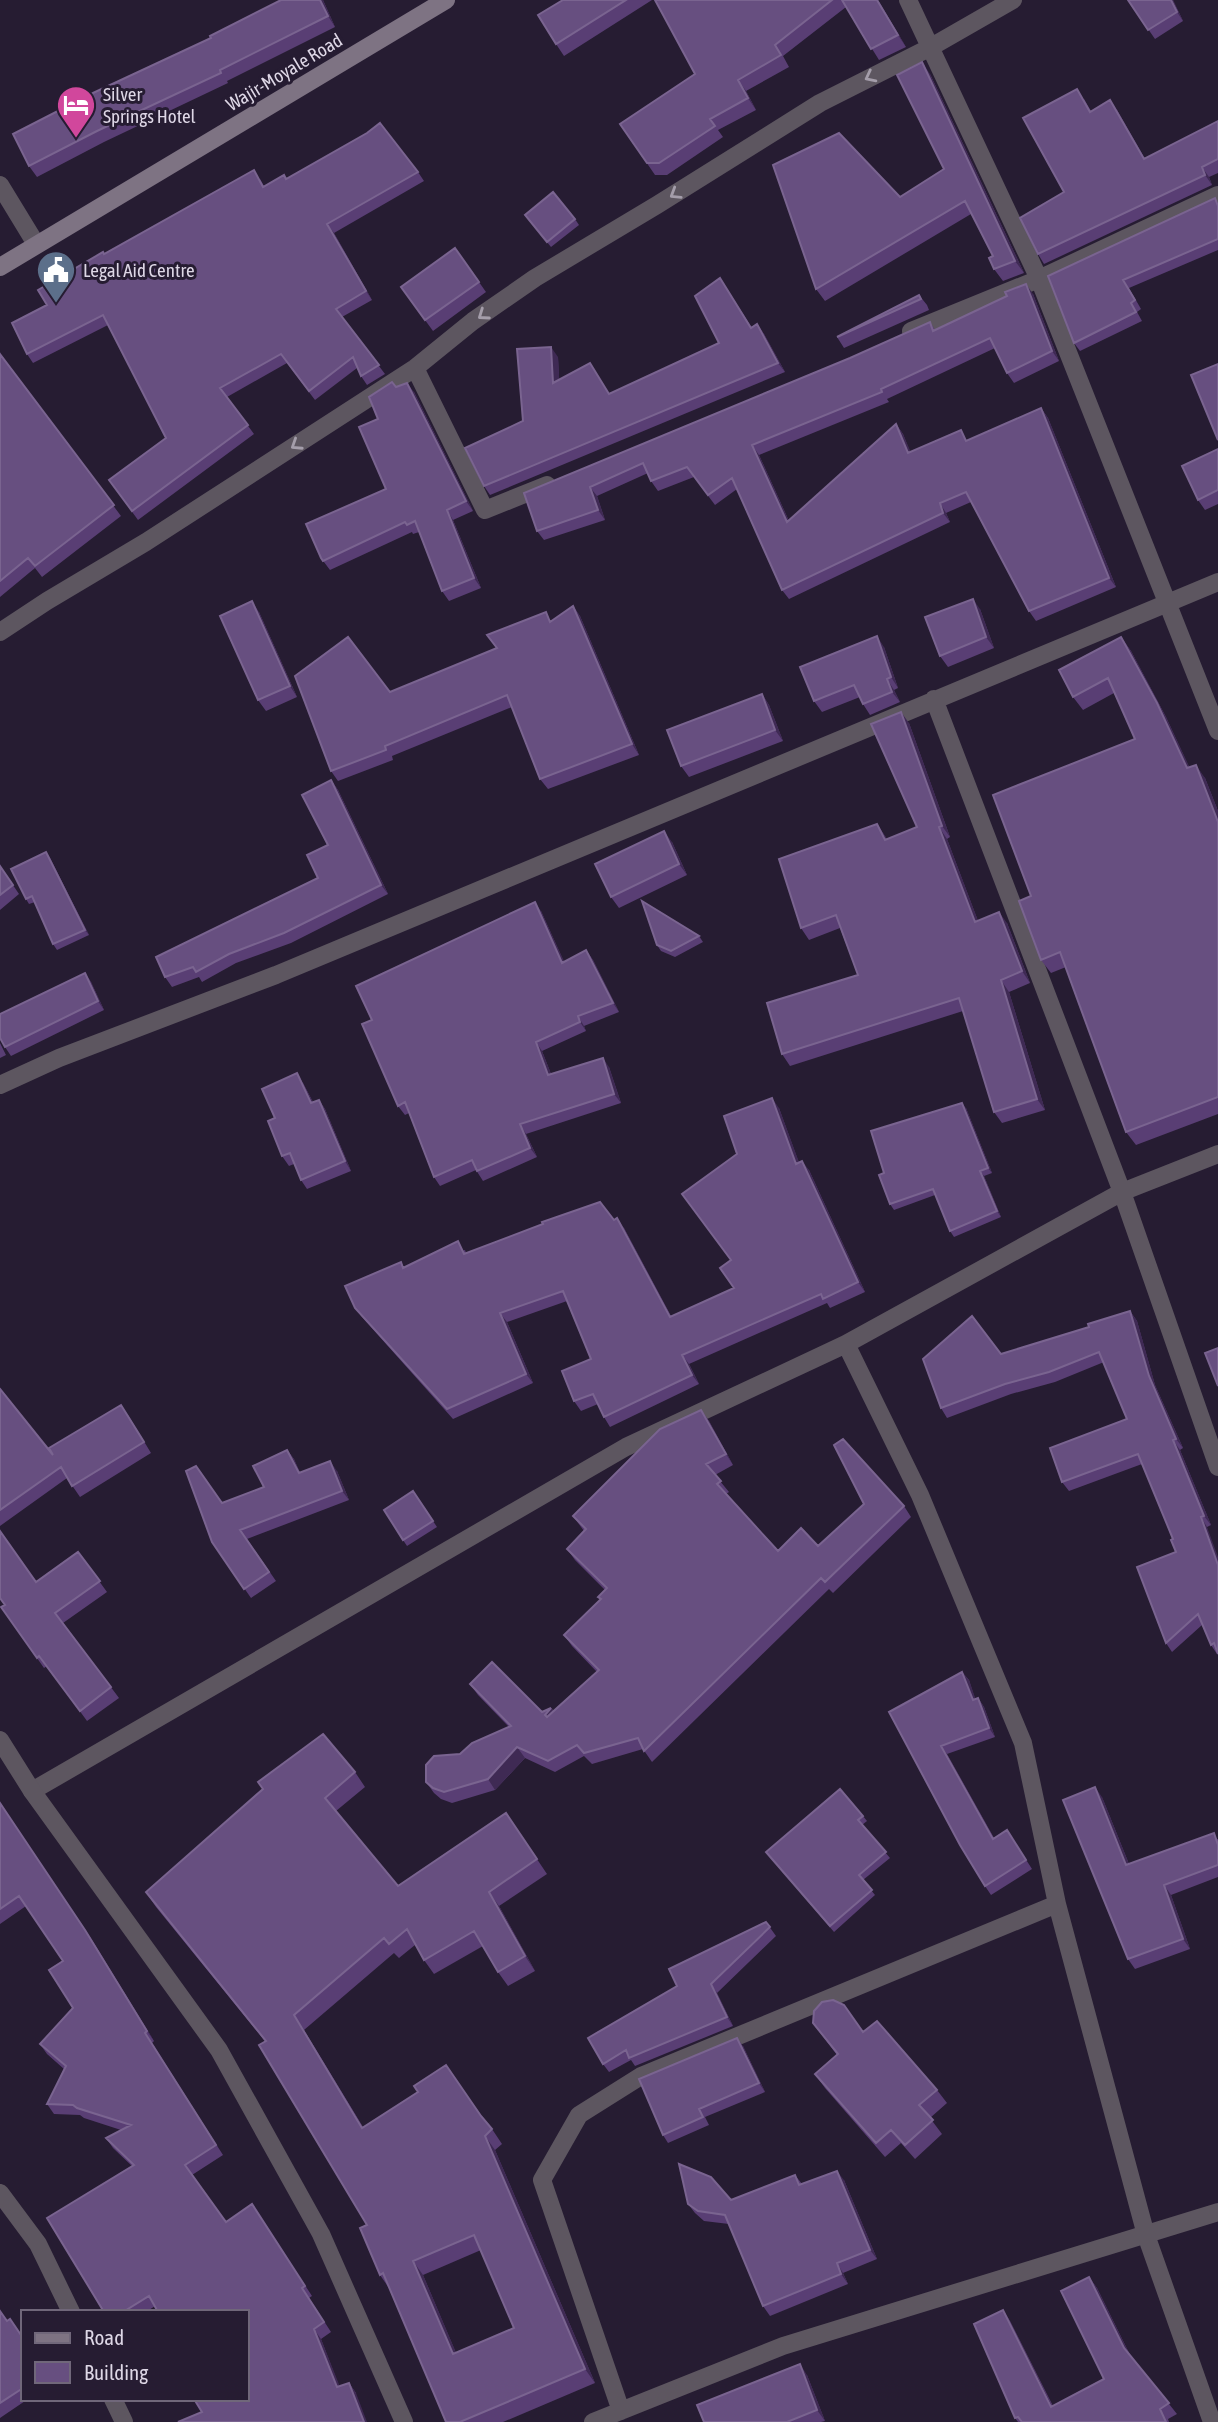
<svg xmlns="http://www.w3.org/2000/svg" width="1218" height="2422" viewBox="0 0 1218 2422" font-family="'Asap Condensed',sans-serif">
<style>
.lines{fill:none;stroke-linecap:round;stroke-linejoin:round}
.minor{stroke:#5d5660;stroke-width:18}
.tertiary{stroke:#5d5660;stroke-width:18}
.secondary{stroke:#7e7383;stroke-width:18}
.wall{fill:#593e74;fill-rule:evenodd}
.shaded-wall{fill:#3f2a54}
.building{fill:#674f80;stroke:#7a6490;stroke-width:2;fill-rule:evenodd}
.oneway{stroke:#a49daa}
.labels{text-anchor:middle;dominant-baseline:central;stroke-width:6;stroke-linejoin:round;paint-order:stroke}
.street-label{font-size:19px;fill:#ded7e6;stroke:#261c32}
.poi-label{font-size:19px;fill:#ded7e6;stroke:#261c32;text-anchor:start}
</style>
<rect width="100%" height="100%" fill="#261c32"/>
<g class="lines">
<path class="minor" d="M908,0l131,279 179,452
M0,185l36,59
M911,331l128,-52 179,-84
M415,368l70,142 62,-25
M0,632l47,-31 99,-59 269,-174 58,-47 62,-43 122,-73 163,-102 111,-56 82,-47
M934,699l188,493 96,275
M0,1085l59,-27 217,-83 942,-393
M846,1344l74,151 103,248 34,161 89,331 66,187
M32,1791l594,-344 220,-103 276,-152 96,-38
M0,2193l38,51 33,68
M113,2399l11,23
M621,2411l-79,-231 37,-65 62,-39 416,-172
M593,2422l190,-76 435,-134"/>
<path class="tertiary" d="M0,1740l32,51 187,259 102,184 83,188"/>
<path class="secondary" d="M0,267l446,-267"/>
</g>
<path class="wall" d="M323,0l12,27 -108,54 1,2 -124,59 -67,35 -8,-11z
M563,0h89l-88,56 -8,-12z
M655,0h223l28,47 -27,13 -33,-53 -63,49 6,11 -43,24 10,19 -38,20 5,7 -56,38h-12l-35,-51 75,-50z
M1128,0h45l10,21 -28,18z
M930,74l94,199 -21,8 -9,-12 -1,-13 -22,-42 -146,87 -9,-12 84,-92 44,-28z
M1084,99l7,12 26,-1 28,49 73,-38v52l-9,4 3,8 -168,79 -6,-10 26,-62z
M418,172l6,9 -90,52 38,67 -30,17 43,57 -18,11 -6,-9 -4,-8 -42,32 -28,-37 -60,34 27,37 -116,86 -29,-40 57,-42 -58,-113 -75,38 -6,-9 20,-49 57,-51 156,-75 4,7 22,-7z
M1218,202v48l-89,38 12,21 -4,3 5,9 -62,30 -6,-8 -26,-67z
M575,219l4,6 -28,22 -22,-27z
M455,248l31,44 -53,39 -32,-44z
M720,278l32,50 5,-4 7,10 21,38 -295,123 -6,-9 39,-65 35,-64 1,23 31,-17 19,31 110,-51z
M1033,294l26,67 -45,22 -7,-10 -12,-25 -108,51 2,3 -130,53 30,66 107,-97 7,10 7,18 58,-12 73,-32 7,10 68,169 -80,34 -7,-10 -58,-109 -25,11 4,9 -161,77 -7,-9 -45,-101 -22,16 -21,-28 -36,14 -7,-10 -3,-8 -51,23 8,24 -61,20 -7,-9 -13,-38 326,-135 80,-36 5,8z
M919,295l8,10 2,5 -85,38 -7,-11z
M0,354l121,162 -79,61 -7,-9 -35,29z
M396,387l18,5 59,119 -20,9 28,68 -32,13 -7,-10 -23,-59 -6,2 -1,-2 -82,38 -9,-12 65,-69 -8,-70z
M1218,449v55l-13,6 -7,-10z
M573,606l7,10 59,139 -91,34 -8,-10 -28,-72 -120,49 1,4 -55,21 -7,-10 59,-79 107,-44 55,-27z
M980,609l14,39 -46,19 -8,-11z
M259,612l38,85 -31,14 -8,-11z
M1121,637l10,14 35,66 23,50 16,11 13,33v303l-82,31 -10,-13 -60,-165 -15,6 -10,-13 -10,-64 104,-157 -21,-46 -31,17 -10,-13z
M884,647l14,41 -4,2 6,12 -30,13 -7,-11 -3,-7 -38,15 -8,-11z
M762,694l7,11 14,36 -94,36 -8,-11z
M909,723l41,114 -3,2 31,82 29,2 23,60 -21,9 36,118 -43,13 -8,-11 -31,-101 -173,55 -8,-12 76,-79 -18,-47 -31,12 -8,-12 76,-104 10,15 30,-12z
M331,780l7,10 50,104 -97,49 -55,20 -34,19 -3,-5 -27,10 -7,-10 153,-99 10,-33z
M672,842l15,33 -68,33 -8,-11z
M46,852l4,6 39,77 -32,15 -4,-6 -18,-42 -6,2 -3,-5z
M0,866l19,28 -19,16z
M541,911l23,51 22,-12 7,10 26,52 -35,14 2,5 -44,20 9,23 58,-7 12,36 -95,31 11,23 -54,24 -7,-11 -36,16 -6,-9 -25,-64 -4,2 -7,-9 -26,-86z
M699,936l4,6 -28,15 -14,-6 -4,-6z
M85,973l6,9 13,28 -93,46 -6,-9z
M0,1043l6,12 -6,3z
M303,1083l10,19 6,-2 6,9 26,62 -44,18 -6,-9 -7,-16 -5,2 -7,-10 -7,-38z
M779,1108l20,55 10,7 56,122 -35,16 -3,-5 -138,61 10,20 -89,43 -6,-10 -6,-13 -17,7 -7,-10 17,-42 -24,-58 -60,21 26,61 -80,36 -91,-102 -7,-9 49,-41 61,-17 1,3 148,-33 10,8 47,88 63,-28 -3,-28 6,-106z
M966,1108l26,65 -8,3 17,41 -47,20 -4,-6 -15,-36 -41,15 -4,-6 -6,-31z
M1130,1311l7,10 18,64 28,63 -3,2 31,75 -4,2 10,127 -6,-9 -9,-20 -30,27 -6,-9 10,-91 -3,-13 -31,-75 -73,27 -7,-9 65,-63 -23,-57 -49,20 -44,12 -64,24 -6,-10 60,-54 88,-27z
M0,1389l53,66 75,-40 23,38 -71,44 -13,-19 -67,48z
M701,1410l8,11 24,44 -18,10 14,17 -3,2 52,57 40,-5 86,-40 7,11 -78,76 -4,-4 -177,173 -9,-13 -51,15 -8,-8 -29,16 -30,-14 -30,32 -43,13 -11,-4 -7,-6 -8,-11 34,-28 49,-27 -31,-32 -8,-11 72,28 9,-4 3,3 43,-39 -25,-26 -8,-11 36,-35 -2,-3 7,-7 -30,-30 -8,-11 17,-18 -11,-15z
M287,1450l7,9 6,14 37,-2 12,29 -102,39 29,42 -25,17 -39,-56 10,-39 42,-16z
M413,1491l24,36 -30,19 -4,-6z
M78,1552l29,40 -44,31 56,75 -32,23 -40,-55 -3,2 -43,-61z
M962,1672l7,8 6,19 3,-1 6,9 11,30 -48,17 47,84 13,-8 25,39 -41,26 -6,-9 -96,-174z
M355,1772l10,15 -29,24 62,75 108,-73 41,61 -48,32 36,65 -27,15 -10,-14 -15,-26 -49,28 -10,-14 -9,-15 -16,13 -5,-5 -90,77 59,97 119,-9 10,11 10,15 -7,6 100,233 -92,39h-57l-57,-134 -9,-13 -13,-50 -102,-184 -109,-134 -10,-15zM481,2250l33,78 -58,25 -33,-78z
M1102,1797l27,67 89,-25v38l-47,18 19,54 -55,20 -7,-10z
M0,1803l92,137 62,101 -2,2 71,112 -31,20 34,47 26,-18 60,92 -3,2 22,34 -10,7 18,47 10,-3 7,10 -109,6 -92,-93 -9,6h-42l28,-146 -19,-18 -7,-10 15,-8 -37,-12 -4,-3 -26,-1 -7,-10 17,-35 -17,-15 -7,-10 33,-36 -10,-47 -37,-55 -26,18z
M863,1816l4,5 -5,4 28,33 -27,22 12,15 -41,37 -68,-80z
M766,1922l10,14 -59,57 16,33 -98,40 -4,-6 -22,12 -6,-8 74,-78z
M813,2023l50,9 74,58 10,13 -17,15 12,16 -27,25 -14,-16 -16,14 -60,-69 -10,-14 22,-19z
M743,2046l22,46 -60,25 4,8 -41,18 -5,-8z
M795,2175l7,9 42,-4 33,79 -34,14 5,11 -78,32 -7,-10 -34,-82 -25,-3 -9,-8 -7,-9 43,-4z
M1089,2277l8,11 33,67 47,59 -9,5 1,3h-151l-3,-4 -12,-108 7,11 43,85 51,-27z
M0,2311l7,10 16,16v62h5l-28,19z
M807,2375l18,46 -4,1h-117z"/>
<path class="shaded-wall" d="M320,0h3l12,27 -7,-11z
M877,0h1l28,47 -8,-12z
M1171,0h2l10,21 -6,-9z
M922,62l8,12 94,199 -9,-12z
M738,80l8,11 10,19 -8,-12z
M1110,100l7,10 34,59 -7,-10z
M1202,167l7,10 3,8 -7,-10z
M327,224l7,9 38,67 -6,-9z
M1026,284l7,10 26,67 -7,-10z
M757,324l7,10 21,38 -7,-9z
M551,347l7,10 2,36 -7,-10z
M407,383l7,9 59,119 -7,-10z
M1041,408l7,10 68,169 -7,-9z
M896,424l7,10 12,28 -7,-9z
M752,445l7,10 35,77 -7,-10z
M590,487l7,9 8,24 -7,-10z
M940,503l6,10 4,9 -7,-9z
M447,510l6,10 28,68 -7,-10z
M973,599l7,10 14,39 -8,-11z
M252,601l7,11 38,85 -7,-11z
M573,606l7,10 59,139 -7,-11z
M877,636l7,11 14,41 -7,-11z
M1121,637l10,14 35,66 30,64 -9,-13z
M887,679l7,11 6,12 -8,-10z
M762,694l7,11 14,36 -8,-11z
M901,712l8,11 41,114 -8,-11z
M1196,765l9,13 13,33v11z
M331,780l7,10 50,104 -7,-9z
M877,824l8,12 8,15 -8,-11z
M939,827l8,12 36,95 -8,-12z
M664,831l8,11 15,33 -8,-11z
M46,852l4,6 39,77 -4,-5z
M535,902l6,9 28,61 -7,-9z
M999,912l8,11 23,60 -8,-12z
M586,950l7,10 26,52 -6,-9z
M85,973l6,9 13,28 -6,-9z
M1001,980l8,12 36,118 -8,-11z
M578,1016l6,10 2,5 -6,-9z
M536,1042l6,9 13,33 -7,-9z
M603,1058l6,9 12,36 -7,-9z
M297,1073l6,10 15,29 -7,-9z
M772,1098l7,10 24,65 -7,-9z
M319,1100l6,9 26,62 -6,-10z
M962,1103l4,5 26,65 -4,-5z
M520,1124l6,10 11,23 -7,-9z
M802,1161l7,9 56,122 -7,-10z
M980,1171l4,5 17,41 -4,-6z
M617,1218l7,10 52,98 -6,-9z
M1130,1311l7,10 18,64 28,63 -7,-9 -27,-63z
M500,1313l7,9 26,61 -7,-9z
M682,1355l7,9 10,20 -7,-9z
M701,1410l8,11 24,44 -7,-11z
M1173,1440l7,10 31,75 -7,-9z
M287,1450l7,9 11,24 -6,-10z
M330,1461l7,10 12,29 -7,-9z
M1201,1517l6,10 11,30v8z
M962,1672l7,8 10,29 -6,-9z
M978,1698l6,9 11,30 -6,-9z
M551,1708l8,11 -6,7 -8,-11z
M941,1746l6,8 52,93 -6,-8z
M517,1747l8,11 -30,32 -7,-11z
M1095,1787l7,10 31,77 -7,-9z
M0,1803l92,137 62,101 -7,-10z
M1164,1885l7,10 19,54 -7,-10z
M489,1892l10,14 36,65 -10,-15z
M711,1984l6,9 16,33 -6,-9z
M294,2015l10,15 68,112 -10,-14z
M737,2038l6,8 22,46 -6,-9z
M485,2136l10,14 100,233 -10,-14z
M837,2171l7,9 33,79 -7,-9z
M413,2261l10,14 40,94 -10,-15z
M837,2263l6,10 5,11 -7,-10z
M1089,2277l8,11 35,71 -8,-11z
M1003,2310l7,11 48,97 -7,-11z
M314,2329l7,10 23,58 -7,-10z
M800,2364l7,11 18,46 -8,-11z
M349,2383l7,10 11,29h-3z"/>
<path class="building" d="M281,0h39l8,16 -108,54 1,3 -124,58 -68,35 -16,-32 80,-41 118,-55 -1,-2z
M563,0h63l-70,44 -18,-29z
M655,0h177l-57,45 6,10 -43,25 10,18 -38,21 5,7 -56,37h-12l-27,-39 75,-50z
M842,0h35l21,35 -27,14z
M1128,0h43l6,12 -29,18z
M922,62l93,199 -21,8 -5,-11 4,-2 -28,-55 -149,88 -43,-124 66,-32 61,64 44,-28 -47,-94z
M1077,89l13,23 20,-12 34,59 74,-38v38l-16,8 3,8 -167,79 -18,-36 44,-26 -41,-74z
M380,123l38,49 -91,52 39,67 -30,18 43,56 -18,11 -8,-19 -44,34 -28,-37 -61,34 28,37 -116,86 -23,-31 57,-42 -63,-123 -76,39 -15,-31 35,-18 -9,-15 65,-38 1,2 150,-84 9,17 21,-12 2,4 81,-46z
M553,192l22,27 -28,23 -22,-27z
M1215,198l3,8v33l-95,41 12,20 -4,3 5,9 -62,31 -26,-67z
M455,248l24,34 -54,38 -24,-33z
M720,278l31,50 6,-4 21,39 -294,123 -19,-38 58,-27 -6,-72 34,-2 2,36 37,-20 19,31 110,-51 -24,-47z
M1026,284l26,67 -45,22 -17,-35 -109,51 1,3 -130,53 35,77 109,-98 12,29 53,-23 5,11 75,-33 68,170 -80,33 -63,-119 -26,11 3,10 -161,77 -50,-112 -24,17 -21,-28 -36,14 -8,-18 -53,24 8,23 -61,21 -13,-38 326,-135 80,-36 3,9 74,-35 -2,-4z
M919,295l2,4 -84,38z
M0,354l114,151 -79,61 -7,-8 -28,23z
M1218,364v76l-27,-65z
M392,382l4,5 11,-4 59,118 -19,9 27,68 -32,13 -27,-70 -8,4 -2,-3 -82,39 -2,-3 -15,-34 80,-35 -27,-62 19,-8 -9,-22z
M1218,449v41l-20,10 -16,-34z
M973,599l13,38 -46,19 -15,-39z
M252,601l38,85 -32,14 -38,-84z
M573,606l59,138 -92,35 -33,-84 -122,51 1,4 -55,21 -36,-95 53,-39 42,55 107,-44 -10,-13 59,-23 4,10z
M877,636l14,41 -4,2 5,13 -29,12 -9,-19 -40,16 -14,-34z
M1121,637l36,66 30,65 9,-3 22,57v275l-92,35 -66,-180 -19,8 -22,-59 12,-5 -38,-101 142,-56 -27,-61 -35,19 -14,-27z
M762,694l13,36 -94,36 -14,-36z
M901,712l41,114 -3,1 36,95 24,-10 23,59 -21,9 36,119 -43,13 -35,-114 -177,56 -15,-51 91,-28 -22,-60 -35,13 -22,-69 98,-35 8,16 32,-13 -46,-103z
M331,780l50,105 -97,48 -55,21 -33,18 -3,-5 -28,10 -9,-20 162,-79 -11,-23 21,-10 -26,-50z
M664,831l15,33 -68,33 -16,-33z
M46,852l39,78 -32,14 -21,-48 -6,3 -15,-30z
M0,866l13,19 -13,10z
M642,901l57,35 -28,15 -14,-6z
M535,902l27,61 24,-13 27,53 -35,13 2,6 -44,20 12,33 55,-17 11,36 -94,30 10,24 -53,23 -5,-11 -38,17 -29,-75 -7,4 -36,-82 10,-4 -16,-34z
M85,973l13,28 -93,46 -5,-9v-24z
M297,1073l14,30 8,-3 26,61 -44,19 -11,-27 -8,3 -14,-35 7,-3 -13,-29z
M772,1098l24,66 6,-3 56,121 -35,17 -2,-5 -139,61 10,20 -88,42 -11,-23 -19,7 -12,-30 29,-12 -28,-68 -63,22 26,61 -79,35 -92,-101 -10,-22 56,-24 2,6 55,-27 6,13 79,-30 -1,-2 58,-20 14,18 3,-2 53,99 64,-29 -14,-20 11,-8 -49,-66 55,-40 -13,-38z
M962,1103l26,65 -8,3 17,40 -47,20 -17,-42 -43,15 -11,-29 5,-2 -13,-42z
M1130,1311l19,65 27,63 -3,1 31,76 -3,1 17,48v89l-4,-11 -3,2 -13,-31 -32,29 -29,-76 39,-15 -5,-12 2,-1 -35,-85 -76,28 -12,-34 77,-29 -28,-67 -50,20 -44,12 -64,24 -18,-49 49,-43 29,38 88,-27 -1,-3z
M1218,1348v38l-13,-33z
M0,1389l53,66 -4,-7 72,-43 23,37 -72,44 -11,-19 -61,43z
M701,1410l25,44 -20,10 15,17 -4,3 61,67 23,-23 17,18 46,-42 -30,-59 9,-6 61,67 -79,76 -4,-4 -177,173 -6,-13 -54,15 -7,-8 -29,16 -31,-14 -29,32 -44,13 -11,-4 -7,-6v-17l8,-9 26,-2 12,-11 39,-17 -41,-42 22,-22 50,50 9,-4 -6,7 2,2 52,-47 -35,-35 37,-36 -3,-2 9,-9 -40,-39 19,-20 -13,-13 87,-87z
M287,1450l12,23 31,-12 12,30 -102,39 29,42 -25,17 -32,-47 -26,-71 10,-5 26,37 42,-16 -11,-21z
M413,1491l20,30 -30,19 -19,-30z
M0,1531l36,51 42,-30 22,29 -45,32 56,74 -31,24 -41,-55 -2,2 -36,-51 4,-2 -5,-7z
M962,1672l11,28 5,-2 11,30 -48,18 52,93 14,-9 19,30 -41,26 -25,-41 -71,-133z
M323,1734l32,38 -30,26 73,88 108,-73 31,46 -48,33 36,64 -27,16 -24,-41 -50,29 -17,-31 -18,15 -5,-6 -90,77 68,113 56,-36 -4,-6 32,-21 35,51 11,13 -7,7 100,233 -125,53h-14l-63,-149 -3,2 -20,-47 7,-3 -108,-180 7,-4 -120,-149 117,-103 -5,-7zM474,2235l40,93 -61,26 -40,-93z
M1095,1787l31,78 88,-32 4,12v20l-54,20 19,54 -55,20 -65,-159z
M840,1789l23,27 -5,4 28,32 -27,23 13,15 -42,36 -64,-74z
M0,1803l85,127 62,101 -2,2 71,112 -31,20 41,57 26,-18 53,82 -3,2 22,34 -10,7 23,58 12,-4 15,39h-186l24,-10 -8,-13h53v-87h-89l-9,-16 -26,16h-19l-57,-94 87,-53 -28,-27 25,-13 -54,-17 -4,-3 -26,-1 19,-38 -26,-22 33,-36 -24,-38 14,-9 -44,-65 -19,13z
M766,1922l4,5 -59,57 16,33 -98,41 -3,-8 -23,14 -15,-26 89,-52 -8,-17z
M833,2000l11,5 19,27 14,-11 60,69 -18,15 14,15 -28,25 -14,-15 -15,13 -61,-69 23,-20 -25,-31 1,-12 8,-9z
M737,2038l22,45 -60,26 4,8 -40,18 -24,-56z
M679,2164l32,13 20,23 64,-25 4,10 38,-14 33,79 -33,13 4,11 -78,32 -38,-91 -27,-4 -10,-7z
M1089,2277l35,71 45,55 -9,6 6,13h-144l-4,-5 -3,1 -41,-94 29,-14 48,97 53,-28 -43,-88z
M0,2311l7,10 3,-2 13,19v50l-23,15z
M800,2364l17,46 -30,12h-83l-7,-17z"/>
<defs><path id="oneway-chevron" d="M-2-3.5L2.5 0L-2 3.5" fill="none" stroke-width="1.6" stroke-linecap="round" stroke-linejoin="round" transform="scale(1.75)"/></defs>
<g class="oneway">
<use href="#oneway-chevron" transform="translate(870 77) rotate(153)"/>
<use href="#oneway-chevron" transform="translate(675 194) rotate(148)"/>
<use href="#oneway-chevron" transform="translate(483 315) rotate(145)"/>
<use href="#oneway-chevron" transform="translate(296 445) rotate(147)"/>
</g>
<defs>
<g id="hotel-pin" transform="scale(2.0125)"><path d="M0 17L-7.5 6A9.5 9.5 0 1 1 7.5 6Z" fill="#d1479c" stroke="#261c32"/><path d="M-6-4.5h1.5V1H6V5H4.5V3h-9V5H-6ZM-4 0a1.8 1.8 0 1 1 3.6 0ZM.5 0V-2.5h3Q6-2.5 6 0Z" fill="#fff"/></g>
<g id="civic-pin" transform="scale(2.0125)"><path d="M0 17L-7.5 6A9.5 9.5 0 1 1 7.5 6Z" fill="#5c6f8a" stroke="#261c32"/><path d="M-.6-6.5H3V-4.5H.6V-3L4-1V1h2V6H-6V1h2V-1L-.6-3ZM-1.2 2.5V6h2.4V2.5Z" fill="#fff"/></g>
</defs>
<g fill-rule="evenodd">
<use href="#hotel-pin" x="76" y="105"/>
<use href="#civic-pin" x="56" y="270"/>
</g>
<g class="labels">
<g class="street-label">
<text transform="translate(284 72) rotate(-31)">Wajir-Moyale Road</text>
</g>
<g class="poi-label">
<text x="103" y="94">Silver<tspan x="103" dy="22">Springs Hotel</tspan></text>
<text x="83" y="270">Legal Aid Centre</text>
</g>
</g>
<rect x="21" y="2310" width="228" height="91" fill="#261c32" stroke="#70677a" stroke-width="2"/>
<rect x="35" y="2333" width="35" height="10" fill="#7e7383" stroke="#70677a" stroke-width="2"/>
<text x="84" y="2345" font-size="21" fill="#ded7e6">Road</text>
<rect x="35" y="2362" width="35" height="21" fill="#674f80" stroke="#70677a" stroke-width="2"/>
<text x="84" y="2380" font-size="21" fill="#ded7e6">Building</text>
</svg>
